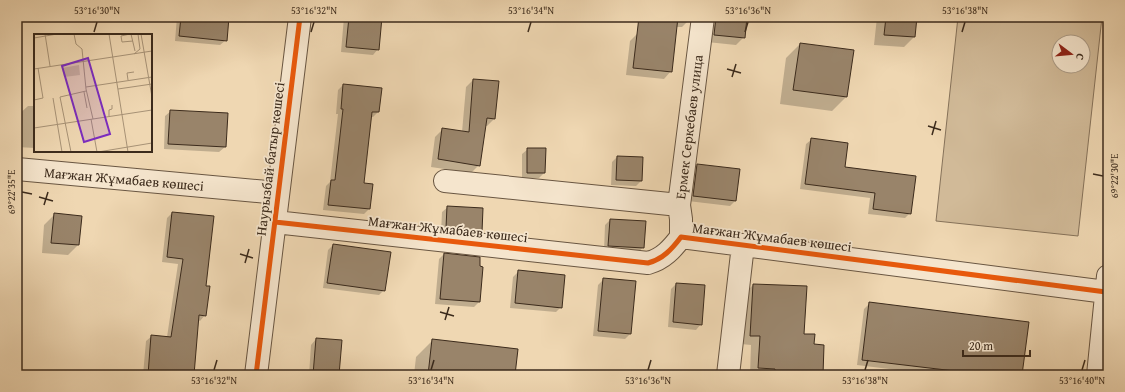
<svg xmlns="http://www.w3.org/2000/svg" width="1125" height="392" viewBox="0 0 1125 392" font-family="'Gentium Book Plus',serif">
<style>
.green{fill:#d1ba98;stroke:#86725a;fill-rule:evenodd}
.shadow{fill:#0003}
.building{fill:#99846a;stroke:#3c2b1c}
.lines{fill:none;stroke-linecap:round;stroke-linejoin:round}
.minor-casing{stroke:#695642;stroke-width:24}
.minor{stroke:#f5e5cd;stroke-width:22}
.cycleway-casing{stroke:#f5e5cd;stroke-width:8}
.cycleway{stroke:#e8590c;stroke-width:5}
.ticks{fill:none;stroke:#3c2b1c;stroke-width:1.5}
.labels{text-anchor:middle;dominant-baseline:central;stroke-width:3.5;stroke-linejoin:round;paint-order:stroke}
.street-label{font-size:14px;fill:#3c2b1c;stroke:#f5e5cd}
.inset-road{fill:none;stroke:#a79276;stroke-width:1}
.view{fill:#7b2cbf;fill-opacity:0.15;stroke:#7b2cbf;stroke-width:2}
.inset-edge{fill:none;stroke:#3c2b1c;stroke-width:2}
.neatline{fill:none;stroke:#3c2b1c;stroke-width:1.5}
.ticks-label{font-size:10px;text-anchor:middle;fill:#3c2b1c}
</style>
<rect width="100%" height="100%" fill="#efd7b2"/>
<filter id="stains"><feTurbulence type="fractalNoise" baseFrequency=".005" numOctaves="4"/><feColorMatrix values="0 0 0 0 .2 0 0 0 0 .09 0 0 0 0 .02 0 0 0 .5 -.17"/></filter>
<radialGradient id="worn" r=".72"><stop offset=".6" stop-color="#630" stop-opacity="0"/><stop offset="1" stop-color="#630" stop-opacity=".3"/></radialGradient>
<path class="green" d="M958,17h144l-24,219 -142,-15zM1059,42h24v24h-24z"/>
<path class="shadow" d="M177,17h51l-2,23 -6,5 -45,-4z
M344,17h37l-3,32 -5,6 -32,-3z
M644,17h46l-1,3 -7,7h-6l-5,44 -7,8 -38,-4 4,-34 8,-8z
M705,17h41l-2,20 -8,8 -29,-3z
M877,17h39l-2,20 -10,10 -30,-2z
M800,44l46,53 -14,14 -52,-7 6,-46z
M473,80l21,39 -7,7h-2l-6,39 -8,8 -40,-6 4,-30 8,-8 19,3 4,-45z
M343,85l38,4 -3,23 -5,5h-2l-8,67 9,1 -3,24 -5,5 -41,-4 3,-24 4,-4 8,-68h-2l2,-24z
M28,106h7v42l-18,-1v-31z
M171,111l54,36 -6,5 -55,-3 1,-33z
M812,139l32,29 66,45 -5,5 -37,-4 2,-16 -70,-9 6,-45z
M528,149l16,24 -5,5h-17v-24z
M617,157l25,1 -1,23 -5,5 -25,-1 1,-23z
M697,165l38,36 -5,5 -42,-5 4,-30z
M448,207l33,25 -5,5 -35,-4 1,-21z
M172,213l33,73v29l-5,6 -2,-1 -6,55h-49l3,-34 6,-5 15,1 11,-73 -16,-2 5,-44z
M55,214l23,31 -10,10 -26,-2 2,-28z
M610,220l33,27 -5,6 -34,-2 1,-26z
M333,245l51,45 -5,5 -56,-7 5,-38z
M444,254l35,48 -5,5 -39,-3 4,-45z
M518,272l43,35 -5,5 -46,-4 3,-31z
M604,279l26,55 -5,5 -32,-3 5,-51z
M676,284l28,2 -3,38 -5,6 -28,-3 3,-38z
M753,285l60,60 9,30h-72l1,-30 -10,-1 3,-50z
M870,303l151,72h-83l-81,-10 7,-56z
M316,339l22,36h-29l2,-30z
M433,340l81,35h-100l2,-18z"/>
<path class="building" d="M181,17h48l-2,24 -48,-5z
M349,17h33l-3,33 -33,-3z
M639,17h39l-6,55 -39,-4z
M716,17h31l-2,21 -31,-3z
M886,17h31l-2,20 -31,-2z
M800,43l54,7 -7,47 -54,-7z
M473,79l26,2 -4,38 -8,-1 -7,48 -42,-7 4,-31 27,4z
M343,84l39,4 -3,24h-7l-8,71 9,1 -3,25 -42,-4 3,-25h4l8,-71h-2z
M170,110l58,3 -2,34 -58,-3z
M811,138l37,5 -3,24 71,9 -5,38 -38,-5 2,-16 -70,-9z
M527,148h19l-1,25h-18z
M617,156l26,1 -1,24 -26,-1z
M697,164l43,5 -4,32 -43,-5z
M447,206l36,2 -1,24 -36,-4z
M172,212l42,4 -8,70h4l-4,30 -7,-1 -5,60h-46l3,-40 20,2 12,-78 -16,-2z
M54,213l28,3 -3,29 -28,-2z
M610,219l36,2 -2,27 -36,-2z
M333,244l58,8 -6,39 -58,-8z
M444,253l36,4v9l3,1 -3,35 -40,-3z
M518,270l47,5 -3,33 -47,-5z
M603,278l33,3 -5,53 -33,-3z
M676,283l29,2 -3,40 -29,-3z
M753,284l54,2 -3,48h11l-1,10 10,1 -1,30h-48v-6l-17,-1 2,-32h-10z
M869,302l160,20 -7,53h-60l1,-3 -101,-12z
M316,338l26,2 -3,35h-26z
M432,339l86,10 -3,26h-87z"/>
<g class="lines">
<g class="minor-casing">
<path id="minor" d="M17,169l261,24
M445,181l234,24
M275,222l373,41c15,-4 24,-14 33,-26l425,55 2,2
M681,237v-18l-2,-14 24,-188
M256,375l44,-358
M728,375l15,-130
M1098,375l10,-99"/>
</g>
<use href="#minor" class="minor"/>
<g class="cycleway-casing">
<path id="cycleway" d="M275,222l373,41c15,-4 24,-14 33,-26l425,55 2,2
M256,375l44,-358"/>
</g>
<use href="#cycleway" class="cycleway"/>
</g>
<path class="ticks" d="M94,32l3,-10M311,32l3,-10M528,32l3,-10M745,32l3,-10M962,32l3,-10M727,69l14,4M732,77l4,-13M928,126l13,4M932,135l4,-14M1093,174l10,2M22,192l10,2M39,197l14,4M44,205l4,-13M240,254l13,4M245,263l4,-14M440,312l14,4M445,320l4,-13M214,370l3,-10M431,370l3,-10M648,370l3,-10M865,370l3,-10M1082,370l3,-10"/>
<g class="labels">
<g class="street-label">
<text transform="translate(689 127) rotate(-83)">Ермек Серкебаев улица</text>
<text transform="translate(270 159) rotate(-83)">Наурызбай батыр көшесі</text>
<text transform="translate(124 179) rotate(5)">Мағжан Жұмабаев көшесі</text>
<text transform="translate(448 229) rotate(6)">Мағжан Жұмабаев көшесі</text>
<text transform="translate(772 237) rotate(7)">Мағжан Жұмабаев көшесі</text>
</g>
</g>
<g transform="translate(34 34)">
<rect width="118" height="118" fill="#efd7b2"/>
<path d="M45,31l1,10 -16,2 -2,-9z" fill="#d1ba98"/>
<path class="inset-road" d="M11,0l5,32M40,0l2,10 6,5 4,40 7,30M75,0l19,118M96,0l-9,2 1,6 11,-1M97,0l4,17M107,0l11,63M0,4l23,-4M100,20l6,-5 -2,-15M0,35l118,-18M94,46l-1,-7 7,-1M52,53l66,-10M84,55l34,-5M50,58l3,16M19,64l9,54M0,66l9,-2 -5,-30M75,82v-6l3,-1v-4M57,85l6,33M0,94l118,-18M37,118l-11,-55 26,-6M64,118l54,-9"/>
<path class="view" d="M54,24l22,76 -26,8 -22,-76z"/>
<rect width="118" height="118" class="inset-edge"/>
</g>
<rect width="1125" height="392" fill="none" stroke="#efd7b2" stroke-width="44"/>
<g transform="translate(1071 54) rotate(106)"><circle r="19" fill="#f5e5cd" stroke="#ab9b86"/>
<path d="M0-3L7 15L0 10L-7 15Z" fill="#8f2418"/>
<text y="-6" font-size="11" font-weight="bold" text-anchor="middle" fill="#3c2b1c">С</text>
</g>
<path d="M963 350v6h67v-6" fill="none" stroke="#3c2b1c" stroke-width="2"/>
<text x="969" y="350" font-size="12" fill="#3c2b1c" stroke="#f5e5cd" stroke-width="3" paint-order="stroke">20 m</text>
<rect x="22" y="22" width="1081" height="348" class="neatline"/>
<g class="ticks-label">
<text x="97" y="14">53°16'30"N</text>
<text x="314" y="14">53°16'32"N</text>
<text x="531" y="14">53°16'34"N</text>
<text x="748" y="14">53°16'36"N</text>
<text x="965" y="14">53°16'38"N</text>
<text transform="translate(1114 176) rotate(-90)" y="4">69°22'30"E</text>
<text transform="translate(11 192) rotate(-90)" y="4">69°22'35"E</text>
<text x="214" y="384">53°16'32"N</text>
<text x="431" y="384">53°16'34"N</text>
<text x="648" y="384">53°16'36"N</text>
<text x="865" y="384">53°16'38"N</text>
<text x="1082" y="384">53°16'40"N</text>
</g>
<rect width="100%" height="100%" filter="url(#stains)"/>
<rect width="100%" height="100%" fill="url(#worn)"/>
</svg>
